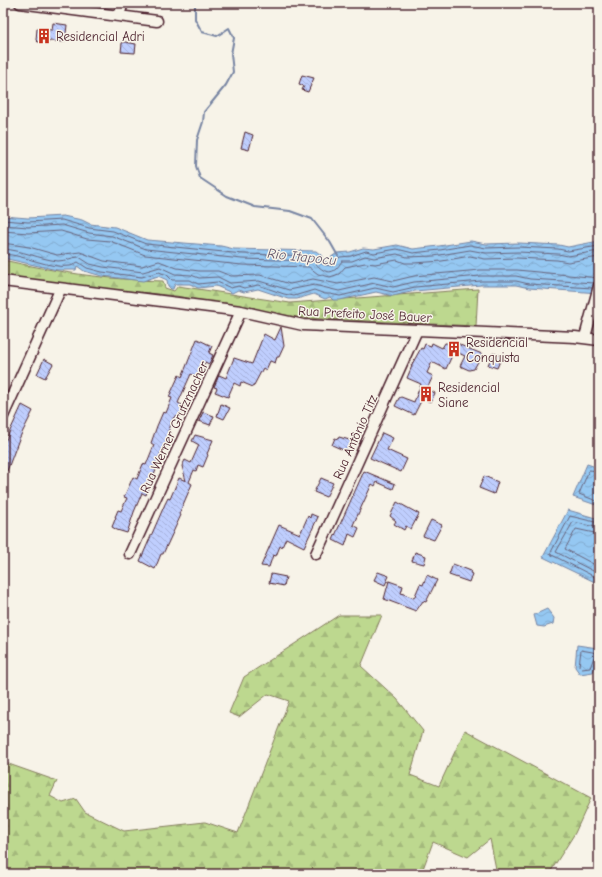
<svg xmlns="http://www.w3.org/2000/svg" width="602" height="877" viewBox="0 0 602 877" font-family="'Comic Neue',sans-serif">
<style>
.forest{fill:url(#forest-firs);stroke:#847c5d}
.water{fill:url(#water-waves);stroke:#7784a2}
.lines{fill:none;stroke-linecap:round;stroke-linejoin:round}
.shore{stroke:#68637b;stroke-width:1}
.stream{stroke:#7784a2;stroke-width:2}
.building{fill:url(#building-back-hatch);stroke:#4a1f2b}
.minor-casing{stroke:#4a1f2b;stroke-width:13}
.minor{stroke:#f7f3e8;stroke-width:10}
.labels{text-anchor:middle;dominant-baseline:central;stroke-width:3;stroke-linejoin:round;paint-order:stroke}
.poi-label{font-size:13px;fill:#4a1f2b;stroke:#f7f3e8;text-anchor:start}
.street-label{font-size:13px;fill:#4a1f2b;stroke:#f7f3e8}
.water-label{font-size:14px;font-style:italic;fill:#605267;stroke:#f7f3e8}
</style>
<defs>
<pattern id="forest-firs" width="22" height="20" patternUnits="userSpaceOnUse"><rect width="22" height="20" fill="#bdd88f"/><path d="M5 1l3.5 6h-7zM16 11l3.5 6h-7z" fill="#a4b97c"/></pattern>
<pattern id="water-waves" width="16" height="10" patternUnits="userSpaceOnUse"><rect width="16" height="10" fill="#95c8f2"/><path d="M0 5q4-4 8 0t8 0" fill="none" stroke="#82abd0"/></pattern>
<pattern id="building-back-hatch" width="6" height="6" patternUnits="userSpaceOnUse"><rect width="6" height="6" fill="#bfcefe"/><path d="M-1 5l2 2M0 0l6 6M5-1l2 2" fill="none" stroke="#a6b0da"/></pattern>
</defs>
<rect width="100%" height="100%" fill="#f7f3e8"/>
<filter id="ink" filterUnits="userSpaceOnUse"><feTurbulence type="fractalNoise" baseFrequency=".025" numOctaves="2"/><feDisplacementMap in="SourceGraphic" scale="8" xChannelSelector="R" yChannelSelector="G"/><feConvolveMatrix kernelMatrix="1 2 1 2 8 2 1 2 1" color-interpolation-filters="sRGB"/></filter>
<g filter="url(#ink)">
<path class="forest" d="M3,260c53,12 105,20 160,21l2,7 9,3 4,-5 112,17 188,-14 -2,37 -173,-8 -127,-22 -173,-18z
M339,615h43l-21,51 36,33 26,32 -13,44 29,11 26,-56 126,68 -16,35 -26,41h-52l-7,-35 -22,18 -35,-15 -12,32h-418v-112l54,19 -7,15 13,7 13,-4 9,13 39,19 81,-9 33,11 51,-132 -21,-7 -29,23 -10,-4 15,-36z"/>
<path class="water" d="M3,216l25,2 35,-2 19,4 8,4 25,3 32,13 74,6 13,3 82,2 5,4 3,6 6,2v-5l7,-5 13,-1 13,-4 11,1 23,-4 16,4 26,-3 32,-5 15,3 33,-1 40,2 9,2 31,-6v52l-70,-5 -13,-3h-35l-66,6 -22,5 -17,-4 -36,8h-7l-3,-3 -5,2 -11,-5 -17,5h-9l-30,-10 -14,3 -6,-2 -6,3 -16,-7 -18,2 -8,-4h-15l-2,5h-2l-3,-3 -1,-6 -9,-4 -15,5 -41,-5 -18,-5 -7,-5 -1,4h-19l-54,-12z
M587,464l12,4v38l-26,-9z
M568,510l31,9v65l-56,-27z
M547,609l7,9 -1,6 -9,3 -7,-1 -3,-11z
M577,645l21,3 1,6 -6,18 -13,2 -5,-7z"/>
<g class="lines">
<path class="shore" d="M3,220l25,2 34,-2 27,8 24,3 33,13 97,10 71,2 4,2 4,6c10,4 11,-1 18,-7l11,-1 15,-5 8,2 23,-4 16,4 27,-3 30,-5 16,3 32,-1 40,2 10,2 31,-5
M3,225l25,2 34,-2 27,8 23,3 34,13 96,10 71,2c5,5 14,16 23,8 2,-2 4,-5 6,-8h10l13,-5 9,2 23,-4 10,3 27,-1 36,-6 16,3 32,-1 40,2 10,2 31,-5
M3,231l25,2 33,-2 26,8 23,2 35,14 97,10 67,2 9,7 12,3 9,-3 6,-7 20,-4 10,1 22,-4 8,3h9l28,-2 28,-5 15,3 32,-1 40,2 11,2 31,-5
M3,243l26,4 28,8 23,-3 24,9 38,5 17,-5 18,7 22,3h19l13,5 29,-1 30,9 23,-5 25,5 36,-7 19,4 21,-5 66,-6h37l82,8
M3,249c19,1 36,10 55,12 8,0 14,-4 21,-4l11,7 13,3 40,5 17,-5 15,7 16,1 8,3 19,-1 12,6 29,-2 30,9 25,-5 25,6 36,-8 18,4 21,-5 66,-6h36l14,3 64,4
M3,254c23,1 45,15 67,12 3,0 5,-3 8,-4l9,6 15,4 40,5 17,-5 8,3 5,5h18l8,4 19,-2 14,6 7,-2 6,2 14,-3 26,9 10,2 20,-6 11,4h5l10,2 35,-8 18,4 22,-5 66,-6h35l13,3 63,4
M599,471l-10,-1 -10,24 20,8
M599,523l-29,-7 -20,38 49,25
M599,528l-26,-6 -17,30 43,22
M599,534l-23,-5 -11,20 34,18
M599,652l-1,1 -17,-3 -2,16 3,3 8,-1 4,-11 4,-3 1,1"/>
<path class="stream" d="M195,3v16l7,13 15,4 12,-8 5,10 -3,16 2,18 -7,13 -22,27 -1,10 -6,18 -1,26 4,12 27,18 28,11 35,4 22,8 18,23 8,14"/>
</g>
<path class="building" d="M53,23l14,2 -2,17 -15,-1 -3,3 -9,-2 -2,-2 1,-11 15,1z
M125,42l11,2 -1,9 -14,-1 1,-9z
M302,75l12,3 -6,14 -6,-2 2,-4 -5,-2z
M245,132l8,3 -4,15 -8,-2z
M281,327l3,19 -5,11h-2l-2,6 -5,-2 -4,9 -3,-2 -10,19 -12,-5 -1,4 -6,-3 -6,14 -13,-5 2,-4 -3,-1 5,-12 7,3 8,-20 18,6 12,-30 11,6z
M197,339l15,7 -3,7 4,2 -4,9 -4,-2 -7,16 -7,-4 -13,29 6,3v3l-3,7 -7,1 -6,15 3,1 -2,8 -4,9 -2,-1 -9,20 2,1 -10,25 -4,-2 -8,19 -7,21 -10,-3 -5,-3 4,-10h-1l3,-7 3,1 6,-13 -3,-1 9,-20 4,2 6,-15 3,1 8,-20 -3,-2 6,-17 6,-14 3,1 6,-15 -3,-1 10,-22 3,2z
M432,343l10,5 3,-5 15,1v1l22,9 -8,15 -5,1 -9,-4 5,-10 -11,-5 -8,18 -14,-7 -5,11 6,3 -6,13 8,4 -4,9 -9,-3 -8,16 -19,-9 4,-8 2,-1 13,5 7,-18 -14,-6 5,-12h-1l10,-18 2,1 2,-5 6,2z
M493,353l9,3 -5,12 -9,-3z
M44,359l9,5 -8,14 -8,-4z
M221,404l9,4 -6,11 -7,-3z
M22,405l11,6 -14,28 -12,32 -4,-2v-23z
M203,412l11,4 -4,9 -11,-4z
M382,433l11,5 -6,12 20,9 -6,13 -31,-14z
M195,435l18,5 -6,14 1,1 -5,12 -5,-2 -2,6 -2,-1 -5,12 3,2 -13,30 2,1 -18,39h-2l-6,15 -15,-8 25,-57 3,-6 2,1 9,-21 7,3 -4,-15 3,-6 6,3 8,-18 -7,-4z
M339,437l14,4 -5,11 -16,-7 3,-7 3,1z
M364,471l31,13 -2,5 -16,-7 -2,4 -3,-2 -19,41 6,3 -4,9 -6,-3 -4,12 -12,-6z
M484,476l14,6 -4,12 -15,-6z
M321,478l12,5 -7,14 -12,-5z
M397,502l22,12 -8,15 -5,-3 -2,4 -10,-6 2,-3 -6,-5z
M311,514l7,3 -14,30 -18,-9 -4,9 -2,-1 -4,10 -3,-1 -4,12 -8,-1 18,-41 21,9 8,-18 2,2z
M431,520l11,5 -8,15 -11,-4z
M415,552l11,4 -2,8 -12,-3z
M453,564l18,7 -1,2 2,1 -3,8 -20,-7z
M378,572l11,4 -4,9 -11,-5z
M271,574l15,3 -2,9 -15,-3z
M427,575l10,5 -11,22 -3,-1 -7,10 -32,-12 5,-18 14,5 -2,7 13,5 6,-14 3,1z"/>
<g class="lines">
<g class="minor-casing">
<path id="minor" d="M20,3l137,18
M119,15l4,-12
M3,281l238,30 62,14 272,12 24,3
M585,337l14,-51
M3,416l57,-126
M130,554l111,-243
M316,554l101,-224"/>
</g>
<use href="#minor" class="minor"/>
</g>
</g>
<defs>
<g id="building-bare" transform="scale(1.2)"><path d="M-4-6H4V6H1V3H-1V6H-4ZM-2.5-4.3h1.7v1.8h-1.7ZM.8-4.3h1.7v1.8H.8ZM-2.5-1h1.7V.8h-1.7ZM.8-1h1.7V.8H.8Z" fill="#c8321e" stroke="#f7f3e8" stroke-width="2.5" paint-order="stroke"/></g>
</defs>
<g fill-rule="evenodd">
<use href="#building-bare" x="44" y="36"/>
<use href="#building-bare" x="454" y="349"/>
<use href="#building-bare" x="426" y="394"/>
</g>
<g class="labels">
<g class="poi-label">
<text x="56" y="36">Residencial Adri</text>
<text x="466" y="342">Residencial<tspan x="466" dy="15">Conquista</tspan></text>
<text x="438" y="387">Residencial<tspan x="438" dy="15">Siane</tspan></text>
</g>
<g class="street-label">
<text transform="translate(365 314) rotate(3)">Rua Prefeito José Bauer</text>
<text transform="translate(174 427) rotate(-65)">Rua Werner Grutzmacher</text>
<text transform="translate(355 437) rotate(-66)">Rua Antônio Titz</text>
</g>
<g class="water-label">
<text transform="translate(302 257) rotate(6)">Rio Itapocu</text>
</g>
</g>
<rect width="602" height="877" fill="none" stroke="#f7f3e8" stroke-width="16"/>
<rect x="8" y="8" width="586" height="861" fill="none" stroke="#4a1f2b" stroke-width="1.5" filter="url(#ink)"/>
</svg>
